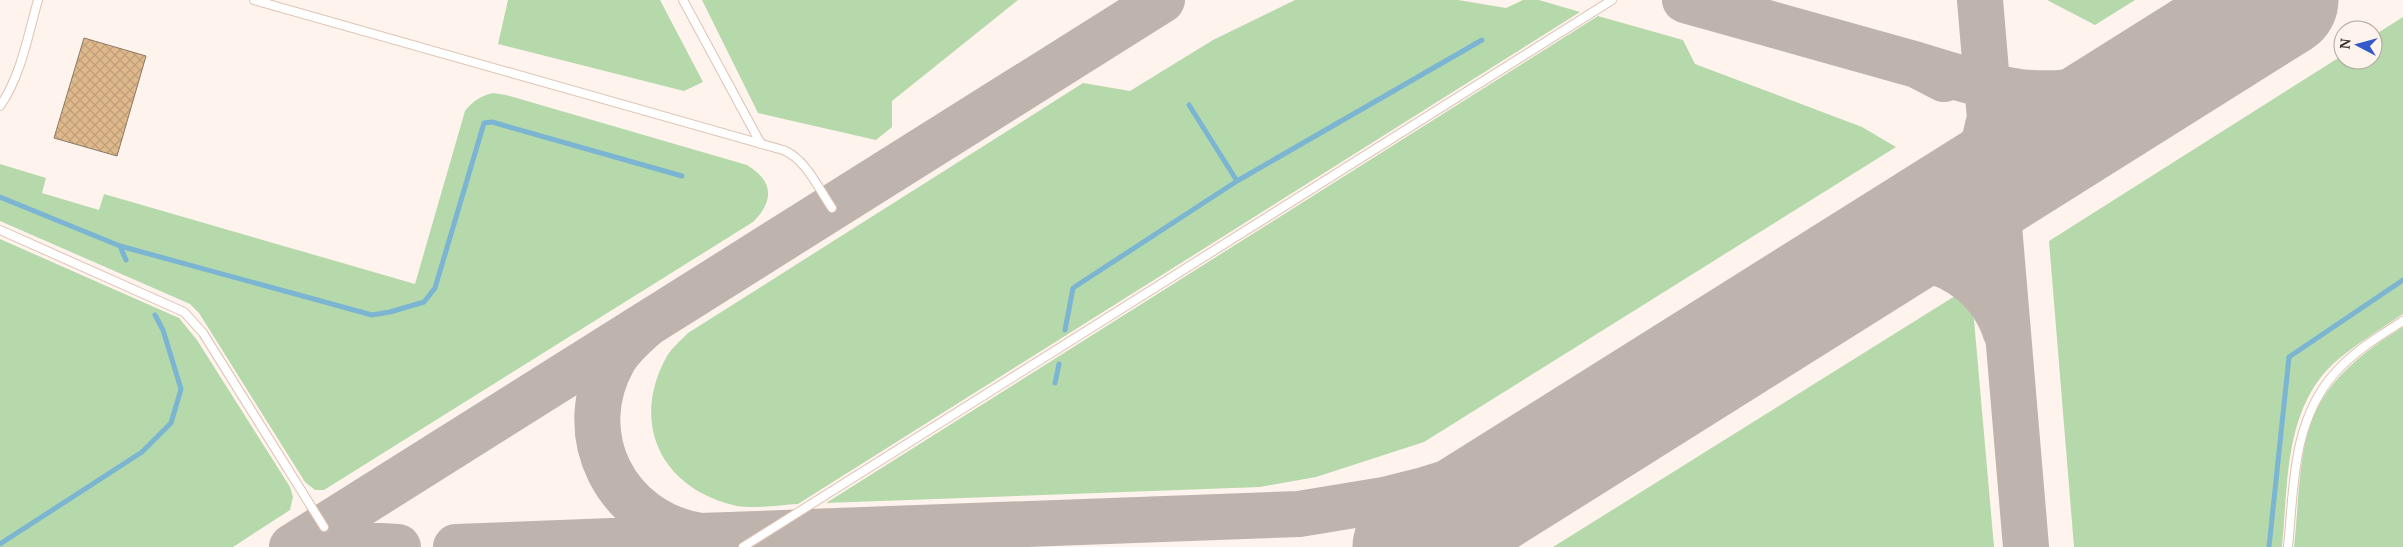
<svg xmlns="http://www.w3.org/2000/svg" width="2403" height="547" viewBox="0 0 2403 547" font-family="'PT Serif',serif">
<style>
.green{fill:#b6d9ab}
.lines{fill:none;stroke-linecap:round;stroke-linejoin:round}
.stream{stroke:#7bb5d2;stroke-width:5}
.taxiway{stroke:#beb3ad;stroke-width:46}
.runway{stroke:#beb3ad;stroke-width:115}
.building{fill:url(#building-cross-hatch);stroke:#8b7965}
.service-casing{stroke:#dec3b4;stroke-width:10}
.service{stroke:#fff;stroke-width:8}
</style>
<defs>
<pattern id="building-cross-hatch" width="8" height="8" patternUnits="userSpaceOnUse" patternTransform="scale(1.25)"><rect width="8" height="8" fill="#dfb88c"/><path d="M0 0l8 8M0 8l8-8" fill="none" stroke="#c09e79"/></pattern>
</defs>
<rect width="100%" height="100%" fill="#fef3ed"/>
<path class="green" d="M508,0h152l43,82 -19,9 -186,-47z
M702,0h316l-126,101v26l-16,13 -118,-27z
M1295,0h163l48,8 17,-8h16l41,12 -782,492c-19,1 -43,5 -61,2 -75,-16 -108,-82 -70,-150 5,-8 14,-16 21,-23l395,-250 47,8 83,-51z
M2047,0h88l-40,25z
M1598,16l85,24 12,24 167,63 34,20 -472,295 -108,35 -56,10 -434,16z
M2403,17v297c-23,15 -48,31 -69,49 -50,46 -46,122 -52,184h-208l-25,-306 294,-186v5h30v-24z
M493,93l13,2 241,70c26,16 28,35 6,57l-429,268h-9l-10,-8 -106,-169 -9,-9 -190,-83v-57l46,14 -4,15 57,17 5,-16 311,90 50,-173c8,-10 15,-15 28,-18z
M0,239l179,79 18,22 93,147 3,10 -3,13 -57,37h-233z
M1971,286l23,261h-441z
M2403,327v220h-109c4,-35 5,-94 17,-125 16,-43 55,-72 92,-95z"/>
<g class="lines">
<path class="stream" d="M1189,105l48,76
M0,197l120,49 6,14
M120,246l252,69 18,-3 34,-10 11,-14 49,-165 8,-1 190,54
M1065,330l8,-42 164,-107 245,-141
M1055,383l4,-19
M0,544l142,-92 29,-29 10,-34 -18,-59 -8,-15
M2269,547l20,-190 114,-77"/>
<path class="taxiway" d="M1685,0l232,65 27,14
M1980,0l46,547
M1917,65c33,10 68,22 103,27 98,11 178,-45 259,-92
M1931,220c25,-31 50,-54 57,-95
M1837,279c16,-7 32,-15 50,-19 53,-11 103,23 119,73
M648,323c-12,11 -25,21 -34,36 -43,75 1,163 86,177l599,-22 85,-14 40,-10 150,-46
M292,547l870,-547
M302,547l27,-4 69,4
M456,547l233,-9"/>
<path class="runway" d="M1410,547l871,-547"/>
</g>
<path class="building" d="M84,38l62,18 -29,100 -63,-18z"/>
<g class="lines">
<g class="service-casing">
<path id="service" d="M254,0l529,150c23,9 35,38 49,58
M683,0l78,144
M0,106c21,-30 28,-71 38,-106
M0,230l184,82 19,21 121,194
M743,547l869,-547
M2288,547c6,-60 4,-125 46,-173 19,-22 45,-38 69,-53"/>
</g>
<use href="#service" class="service"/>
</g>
<g transform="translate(2358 45) rotate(276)"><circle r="24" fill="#fef3ed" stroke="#afa59f"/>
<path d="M0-4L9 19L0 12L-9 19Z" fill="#325ac9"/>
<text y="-8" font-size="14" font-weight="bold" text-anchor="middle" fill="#392f29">N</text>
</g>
</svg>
